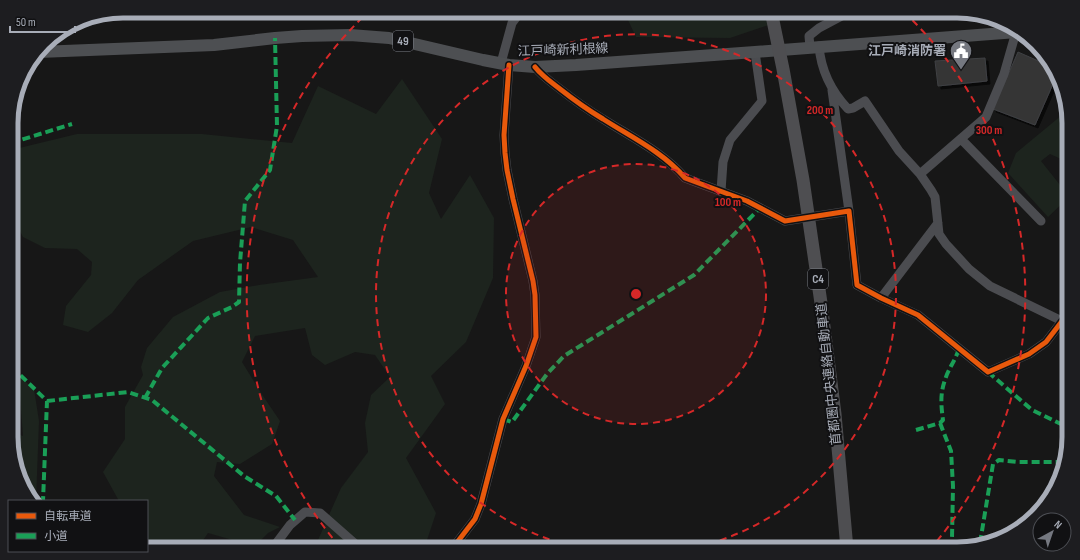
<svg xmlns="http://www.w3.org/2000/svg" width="1080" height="560" viewBox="0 0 1080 560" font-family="'Sofia Sans Condensed','Noto Sans JP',sans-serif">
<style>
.green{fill:#1d241e}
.building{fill:#353536;stroke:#3f4043;filter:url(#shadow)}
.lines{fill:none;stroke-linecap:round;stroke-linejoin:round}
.minor{stroke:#4b4c50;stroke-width:9}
.major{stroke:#4d4f52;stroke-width:12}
.highway{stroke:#4e4e51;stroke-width:13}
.quiet{stroke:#1a9f57;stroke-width:4;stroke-dasharray:8 4;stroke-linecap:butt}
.cycleway-casing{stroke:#111113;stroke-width:8}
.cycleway{stroke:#e8590c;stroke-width:5}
.ring{fill:none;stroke:#d62828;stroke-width:2;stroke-dasharray:7 5}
.labels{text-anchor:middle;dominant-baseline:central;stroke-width:4;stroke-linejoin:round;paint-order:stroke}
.shield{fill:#111113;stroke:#7b7e86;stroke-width:1}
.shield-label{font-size:12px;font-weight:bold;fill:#a8adb8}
.street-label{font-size:13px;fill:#a8adb8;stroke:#111113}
.poi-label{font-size:13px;font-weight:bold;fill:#a8adb8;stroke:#111113;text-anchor:end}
.rim{fill:none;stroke:#a8adb8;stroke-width:5}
.centre{fill:#d62828;stroke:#111113;stroke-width:2}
.ring-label{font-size:12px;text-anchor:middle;font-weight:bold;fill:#d62828;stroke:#111113;stroke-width:4;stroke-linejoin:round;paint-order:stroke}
</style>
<defs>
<filter id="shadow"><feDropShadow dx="3" dy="3" stdDeviation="0" flood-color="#0009"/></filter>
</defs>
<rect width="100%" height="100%" fill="#171717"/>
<path class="green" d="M627,11h181l-1,1 -77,26 -94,-1 -8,-17z
M402,79l40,60 -13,54 12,26 29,-44 24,43 -1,60 -27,64 -35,34 14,28 -39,54 30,55 -12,36h-110l27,-61 27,-36 -3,-29 6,-28 19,-18 -15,-22 -20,-3 -30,13 -13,-10 -7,-27 -50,8 -13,26 19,31 19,28 -8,23 -32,20 -23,-2 -3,14 30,39 36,12 -12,6 -16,16 -23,-10 -21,-6 -11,16h-50v-48h-28l-16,-29 22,-33v-32l18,-32 -2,-8 6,-19 26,-31 47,-25 39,-7 59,-8 -25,-37 -42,-13 -58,14 -55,39 -26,33 -24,19 -25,-7 3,-19 25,-31 1,-13 -15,-13 -32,-1 -22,-11 -5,-10 -6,8 -1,-85 66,-16h125l90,9 26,-57 58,28z
M1068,110v52l-18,-8 -9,7 27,34v3l-20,19 -40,-44 8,-20z
M12,370l22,19 5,32 -3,80h-4l-20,-49v-20l11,4 -3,-39 -8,-3z"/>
<path class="building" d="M1018,52l34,15 4,10 -21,48 -42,-16z
M985,58l2,23 -49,5 -3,-25z"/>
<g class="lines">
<path class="minor" d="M819,46c2,25 13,46 29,63l5,-1 12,-7 34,50 21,23 11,16 4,7 4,37 7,10 23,25 21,17 72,35 7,5
M810,47l-1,-11 10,-8 32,-17
M501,63l11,-40 9,-12
M535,67c7,9 16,15 25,22 14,11 28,21 43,30 28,18 60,33 82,59l62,23 38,20 64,-10 8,74 24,13 37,17 70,57 41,-18 17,-12 23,-30
M832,90l17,121
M961,139l80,82
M920,174l66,-57 18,-43 12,-42
M721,191l2,-29 7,-22 32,-39 -7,-49
M881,298l57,-75
M272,549l18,-24 15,-13 15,1 41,36
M452,549l23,-30 6,-15 22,-85 23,-53 10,-29 -1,-42 -2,-14 -20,-82 -6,-29 -2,-17 -1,-18 5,-70"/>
<path class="major" d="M39,52l175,-7 61,-7 27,-2 48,-1 39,3 94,22 26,5 26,2 41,-2 179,-13 262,-20"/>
<path class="highway" d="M771,11l12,58 20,111 18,123 14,111 12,135"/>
<path class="quiet" d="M11,143l61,-19
M12,367l35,34 -4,100
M988,372l44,38 37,18
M145,398l17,-30 46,-50 24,-11 7,-5 1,-39 5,-62 25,-31 7,-44 -2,-88
M47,401l81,-9 24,8 92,76 32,20 19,24
M503,419l9,3 35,-48 17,-18 130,-81 66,-67
M940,423l11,28 2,35 -1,52 1,11
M916,430l24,-7 3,-3c-2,-15 -3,-26 2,-40 3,-11 11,-20 14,-32
M458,540l13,9
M980,543l13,-79 6,-4 19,2h45"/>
<g class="cycleway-casing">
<path id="cycleway" d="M535,67c7,9 16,15 25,22 14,11 28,21 43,30 28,18 60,33 82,59l62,23 38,20 64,-10 8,74 24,13 37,17 70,57 41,-18 17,-12 23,-30
M452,549l23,-30 6,-15 22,-85 23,-53 10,-29 -1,-42 -2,-14 -20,-82 -6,-29 -2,-17 -1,-18 5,-70"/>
</g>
<use href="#cycleway" class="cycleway"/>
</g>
<circle cx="636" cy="294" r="130" fill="#d62828" fill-opacity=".12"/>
<g class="ring">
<circle cx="636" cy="294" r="130"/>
<path d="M584 549A260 260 0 1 1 688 549"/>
<path d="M340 547A389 389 0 0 1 368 12M904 12A389 389 0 0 1 932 547"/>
</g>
<defs>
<g id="civic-pin" transform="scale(1.15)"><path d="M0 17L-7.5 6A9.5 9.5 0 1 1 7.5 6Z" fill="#757880" stroke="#111113"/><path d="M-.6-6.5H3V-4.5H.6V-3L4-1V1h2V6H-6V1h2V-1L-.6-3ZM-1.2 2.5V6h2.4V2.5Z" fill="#fff"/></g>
</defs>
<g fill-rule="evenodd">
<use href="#civic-pin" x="961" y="51"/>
</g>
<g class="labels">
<g class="shield">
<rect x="393" y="31" width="20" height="20" rx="3"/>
<rect x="808" y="269" width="20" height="20" rx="3"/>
</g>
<g class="shield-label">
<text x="403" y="41">49</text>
<text x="818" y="279">C4</text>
</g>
<g class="street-label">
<text transform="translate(563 50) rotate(-2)">江戸崎新利根線</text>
<text transform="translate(829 374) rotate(-96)">首都圏中央連絡自動車道</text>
</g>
<g class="poi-label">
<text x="946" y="51">江戸崎消防署</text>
</g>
</g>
<path d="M0 0H1080V560H0ZM123 18H957A105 105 0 0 1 1062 123V437A105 105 0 0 1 957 542H123A105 105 0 0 1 18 437V123A105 105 0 0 1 123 18Z" fill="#1d1d20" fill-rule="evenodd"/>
<path class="rim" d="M123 18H957A105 105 0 0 1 1062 123V437A105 105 0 0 1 957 542H123A105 105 0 0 1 18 437V123A105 105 0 0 1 123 18Z"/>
<circle cx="636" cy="294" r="6" class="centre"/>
<g class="ring-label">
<text x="820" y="114">200 m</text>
<text x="989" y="134">300 m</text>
<text x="728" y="206">100 m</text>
</g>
<rect x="8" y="500" width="140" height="52" fill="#111113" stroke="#4d4f55"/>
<rect x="16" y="513" width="20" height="6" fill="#e8590c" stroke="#4d4f55"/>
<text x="44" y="520" font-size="12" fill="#a8adb8">自転車道</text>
<rect x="16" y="533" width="20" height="6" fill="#1a9f57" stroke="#4d4f55"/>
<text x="44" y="540" font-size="12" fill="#a8adb8">小道</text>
<g transform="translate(1052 532) rotate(40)"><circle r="19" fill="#111113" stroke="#4d4f55"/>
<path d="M0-3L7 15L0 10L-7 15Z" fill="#757880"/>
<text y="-6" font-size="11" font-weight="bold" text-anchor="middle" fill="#a8adb8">N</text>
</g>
<path d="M10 26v6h65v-6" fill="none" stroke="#a8adb8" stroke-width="2"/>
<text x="16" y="26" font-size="12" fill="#a8adb8" stroke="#111113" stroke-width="3" paint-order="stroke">50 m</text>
</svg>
